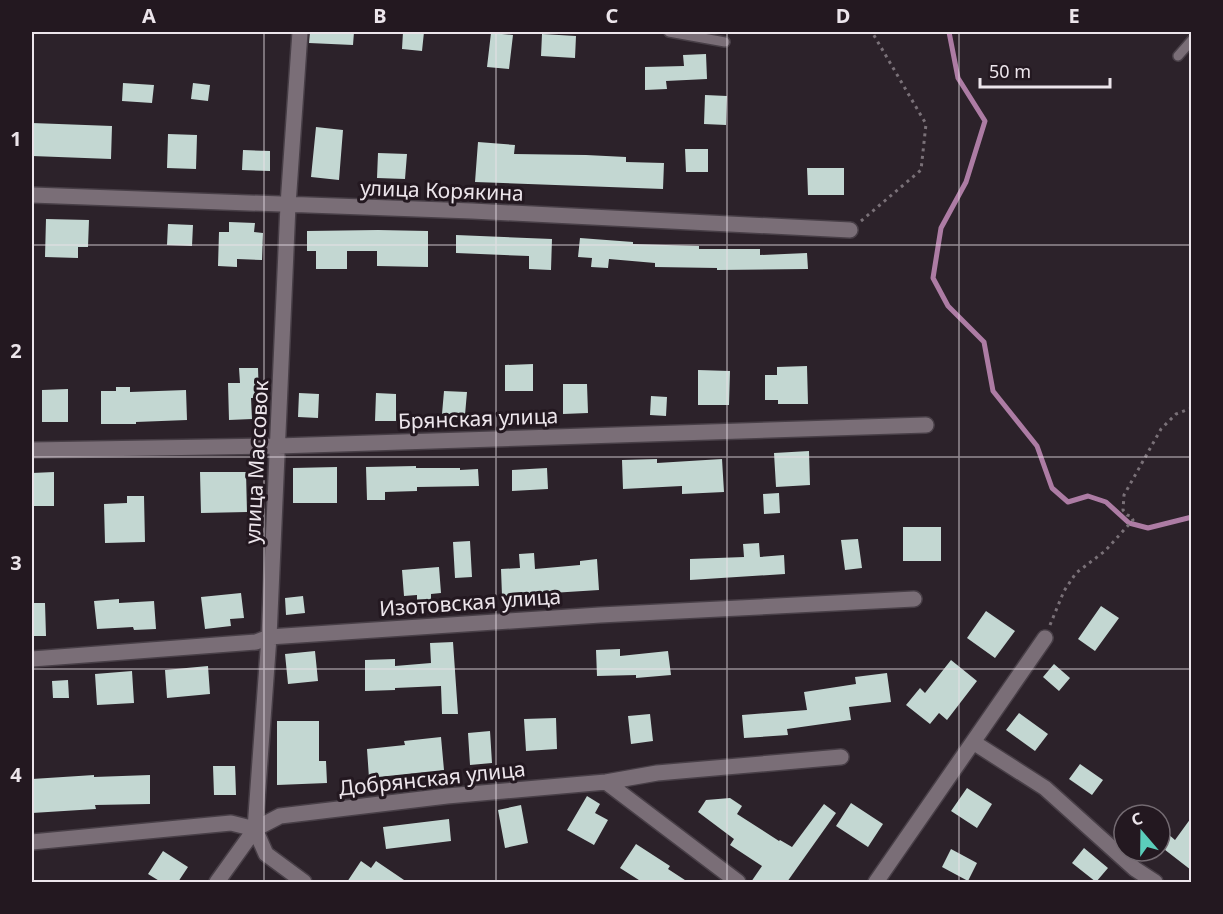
<svg xmlns="http://www.w3.org/2000/svg" width="1223" height="914" viewBox="0 0 1223 914" font-family="'Noto Sans',sans-serif">
<style>
.lines{fill:none;stroke-linecap:round;stroke-linejoin:round}
.stream{stroke:#ad7ca4;stroke-width:5}
.building{fill:#c3d7d2}
.lane-casing{stroke:#483f47;stroke-width:12}
.street-casing{stroke:#483f47;stroke-width:18}
.path{stroke:#7a7178;stroke-width:3;stroke-dasharray:3 4.5;stroke-linecap:butt}
.lane{stroke:#7a6e77;stroke-width:9}
.street{stroke:#7a6e77;stroke-width:15}
.grid{fill:none;stroke:#ece5eb;stroke-width:1.5;stroke-opacity:0.55}
.labels{text-anchor:middle;dominant-baseline:central;stroke-width:6;stroke-linejoin:round;paint-order:stroke}
.street-label{font-size:21px;fill:#ece5eb;stroke:#231820}
.neatline{fill:none;stroke:#ece5eb;stroke-width:2}
.grid-label{font-size:20px;text-anchor:middle;font-weight:bold;fill:#ece5eb}
</style>
<rect width="100%" height="100%" fill="#2c222a"/>
<g class="lines">
<path class="stream" d="M949,32l9,46 27,43 -19,61 -25,46 -8,50 15,28 36,36 9,49 44,55 15,42 16,14 20,-6 18,6 23,21 19,5 44,-11"/>
</g>
<path class="building" d="M310,32h44l-1,13 -44,-2z
M403,32h21l-2,19 -20,-2z
M491,33l22,2 -4,34 -22,-2z
M542,34l34,2 -1,22 -34,-2z
M706,54l1,25 -41,2 1,8 -22,1v-23l39,-1 -1,-11z
M123,83l31,2 -2,18 -30,-2z
M193,83l17,2 -2,16 -17,-2z
M705,95l22,1 -1,29 -22,-1z
M32,123l80,3 -1,33 -79,-3z
M316,127l27,3 -4,50 -28,-3z
M168,134l29,1 -1,34 -29,-1z
M478,142l37,3 -1,9 72,1 40,2v5l38,1 -1,26 -188,-7z
M685,149h23v23h-22z
M243,150l27,1v20l-28,-1z
M378,153l29,1 -2,25 -28,-1z
M807,168h37v27h-36z
M46,219l43,1 -1,27h-10v11l-33,-1z
M229,222l26,1 -1,9 9,1 -1,27 -25,-1v8l-19,-1 1,-34h10z
M168,224l25,1 -1,21 -25,-1z
M378,230l50,1v36l-51,-1v-15h-30v18h-31v-18h-9v-20z
M456,235l96,4 -1,31 -22,-1v-13l-73,-3z
M580,238l53,4v2l66,2v3h61v6l47,-2 1,16 -91,1v-2l-62,-1v-4l-46,-4 -1,9 -17,-1 1,-9 -14,-1z
M533,364v27h-28v-26z
M807,366l1,38h-30v-4h-13v-25h12v-8z
M239,368h19l1,30h-8l1,21 -23,1 -1,-37h12z
M698,370l32,1 -1,34h-31z
M563,384h24l1,29 -25,1z
M116,387h14v5l56,-2 1,30 -51,2v2h-35v-33h15z
M68,389v33h-26v-32z
M444,391l23,1 -2,23 -23,-1z
M299,393l20,1 -1,24 -20,-1z
M376,393l20,1v27h-21z
M651,396l16,1 -1,19 -16,-1z
M809,451l1,34 -34,2 -2,-34z
M657,459v4l65,-4 2,33 -42,2v-8l-59,3 -1,-29z
M416,466v2h44v2l18,-1 1,17 -62,1v4l-32,1v8h-18l-1,-33z
M337,467v36h-44v-35z
M547,468l1,21 -36,2v-21z
M54,472v34h-22v-33z
M200,472h46l1,40 -46,1z
M779,493l1,20 -16,1 -1,-20z
M127,496h17l1,46 -40,1 -1,-39 23,-1z
M903,527h38v34h-38z
M858,539l4,29 -17,2 -4,-30z
M470,541l2,36 -17,1 -2,-36z
M759,543l1,14 24,-2 1,19 -95,6v-21l54,-2 -1,-13z
M534,553l1,16 45,-4v-4l17,-2 2,31 -97,6 -1,-27 19,-1 -1,-14z
M439,567l2,26 -10,1v7l-14,1v-7l-13,1 -2,-26z
M241,593l3,25 -14,1 1,7 -26,3 -4,-32z
M303,596l2,17 -19,2 -1,-17z
M119,599v4l35,-2 2,28 -22,1 -1,-3 -36,2 -3,-28z
M32,603h13l1,33h-14z
M1101,606l18,12 -24,33 -17,-12z
M986,611l29,20 -20,27 -28,-20z
M453,642l5,72h-16l-1,-28 -46,2v2l-30,1v-31l30,-1v7l36,-3 -1,-20z
M620,649v7l48,-5 3,24 -35,3v-3l-39,1 -1,-26z
M315,651l3,30 -30,3 -3,-30z
M951,660l26,21 -30,39 -8,-7 -9,11 -24,-19 14,-17 5,5z
M1054,664l16,14 -11,13 -16,-14z
M208,666l2,28 -43,4 -2,-28z
M132,671l2,32 -37,2 -2,-31z
M887,673l4,29 -42,5 2,13 -64,9 1,6 -44,3 -2,-23 65,-5 -3,-18 52,-8 -1,-7z
M68,680l1,18h-16l-1,-17z
M1019,713l29,21 -13,17 -29,-21z
M650,714l3,27 -22,3 -3,-28z
M556,718l1,31 -31,2 -2,-32z
M277,721h42v40h7l1,22 -50,2z
M490,731l2,32 -22,2 -2,-32z
M441,737l3,33 -75,8 -2,-29 38,-4 -1,-4z
M1080,764l23,16 -11,15 -23,-16z
M213,766h22l1,29h-22z
M94,775v2l56,-2v29l-55,1 1,4 -64,4v-34z
M967,788l25,16 -15,24 -26,-17z
M587,796l13,8 -5,9 13,7 -14,25 -27,-15z
M730,798l12,8 -5,8 42,27 1,-1 12,7 32,-43 12,9 -49,69h-36l11,-16 -32,-21 4,-6 -36,-27 8,-12z
M851,803l32,21 -15,23 -32,-21z
M521,805l7,38 -23,5 -7,-38z
M1191,818v52l-31,-24v-19l15,13z
M449,819l2,22 -65,8 -3,-22z
M636,844l34,22 -2,3 20,13h-46l-22,-14z
M1084,848l24,20 -12,14 -24,-19z
M951,849l26,14 -9,18 -26,-14z
M163,851l25,16 -10,15h-17l-13,-8z
M361,861l10,7 5,-7 31,21h-60z"/>
<g class="lines">
<g class="lane-casing">
<path id="lane" d="M669,32l56,10
M1178,56l14,-16"/>
</g>
<g class="street-casing">
<path id="street" d="M32,195l440,16 378,19
M32,450l246,-4 648,-21
M32,659l224,-17 13,-5 331,-22 314,-16
M973,742l72,46 90,81 20,13
M606,782l132,100
M255,829l11,25 38,28
M32,842l199,-19 24,6 25,-13 167,-20 159,-14 51,-9 184,-16
M217,882l38,-53 14,-192 19,-432 12,-173
M876,882l169,-244"/>
</g>
<path class="path" d="M861,221l60,-51 5,-46 -54,-92
M1050,625l14,-34 12,-18 29,-22 28,-31 -2,-4 -4,-1 -4,-5 1,-15 37,-66 15,-15 16,-6"/>
<use href="#lane" class="lane"/>
<use href="#street" class="street"/>
</g>
<path class="grid" d="M264,32v850M496,32v850M727,32v850M959,32v850M32,245h1160M32,457h1160M32,669h1160"/>
<g class="labels">
<g class="street-label">
<text transform="translate(442 190) rotate(2)">улица Корякина</text>
<text transform="translate(478 418) rotate(-2)">Брянская улица</text>
<text transform="translate(256 462) rotate(-87)">улица Массовок</text>
<text transform="translate(470 602) rotate(-4)">Изотовская улица</text>
<text transform="translate(432 778) rotate(-6)">Добрянская улица</text>
</g>
</g>
<rect width="1223" height="914" fill="none" stroke="#231820" stroke-width="66"/>
<g transform="translate(1142 833) rotate(340)"><circle r="28" fill="#231820" stroke="#736a71" stroke-width="1.5"/>
<path d="M0-4.5L10 22L0 15L-10 22Z" fill="#5bcebb"/>
<text y="-9" font-size="16" font-weight="bold" text-anchor="middle" fill="#ece5eb">С</text>
</g>
<path d="M980 78v9h130v-9" fill="none" stroke="#ece5eb" stroke-width="3"/>
<text x="989" y="78" font-size="18" fill="#ece5eb" stroke="#231820" stroke-width="4.5" paint-order="stroke">50 m</text>
<rect x="33" y="33" width="1157" height="848" class="neatline"/>
<g class="grid-label">
<text x="149" y="23">A</text>
<text x="380" y="23">B</text>
<text x="612" y="23">C</text>
<text x="843" y="23">D</text>
<text x="1074" y="23">E</text>
<text x="16" y="146">1</text>
<text x="16" y="358">2</text>
<text x="16" y="570">3</text>
<text x="16" y="782">4</text>
</g>
</svg>
